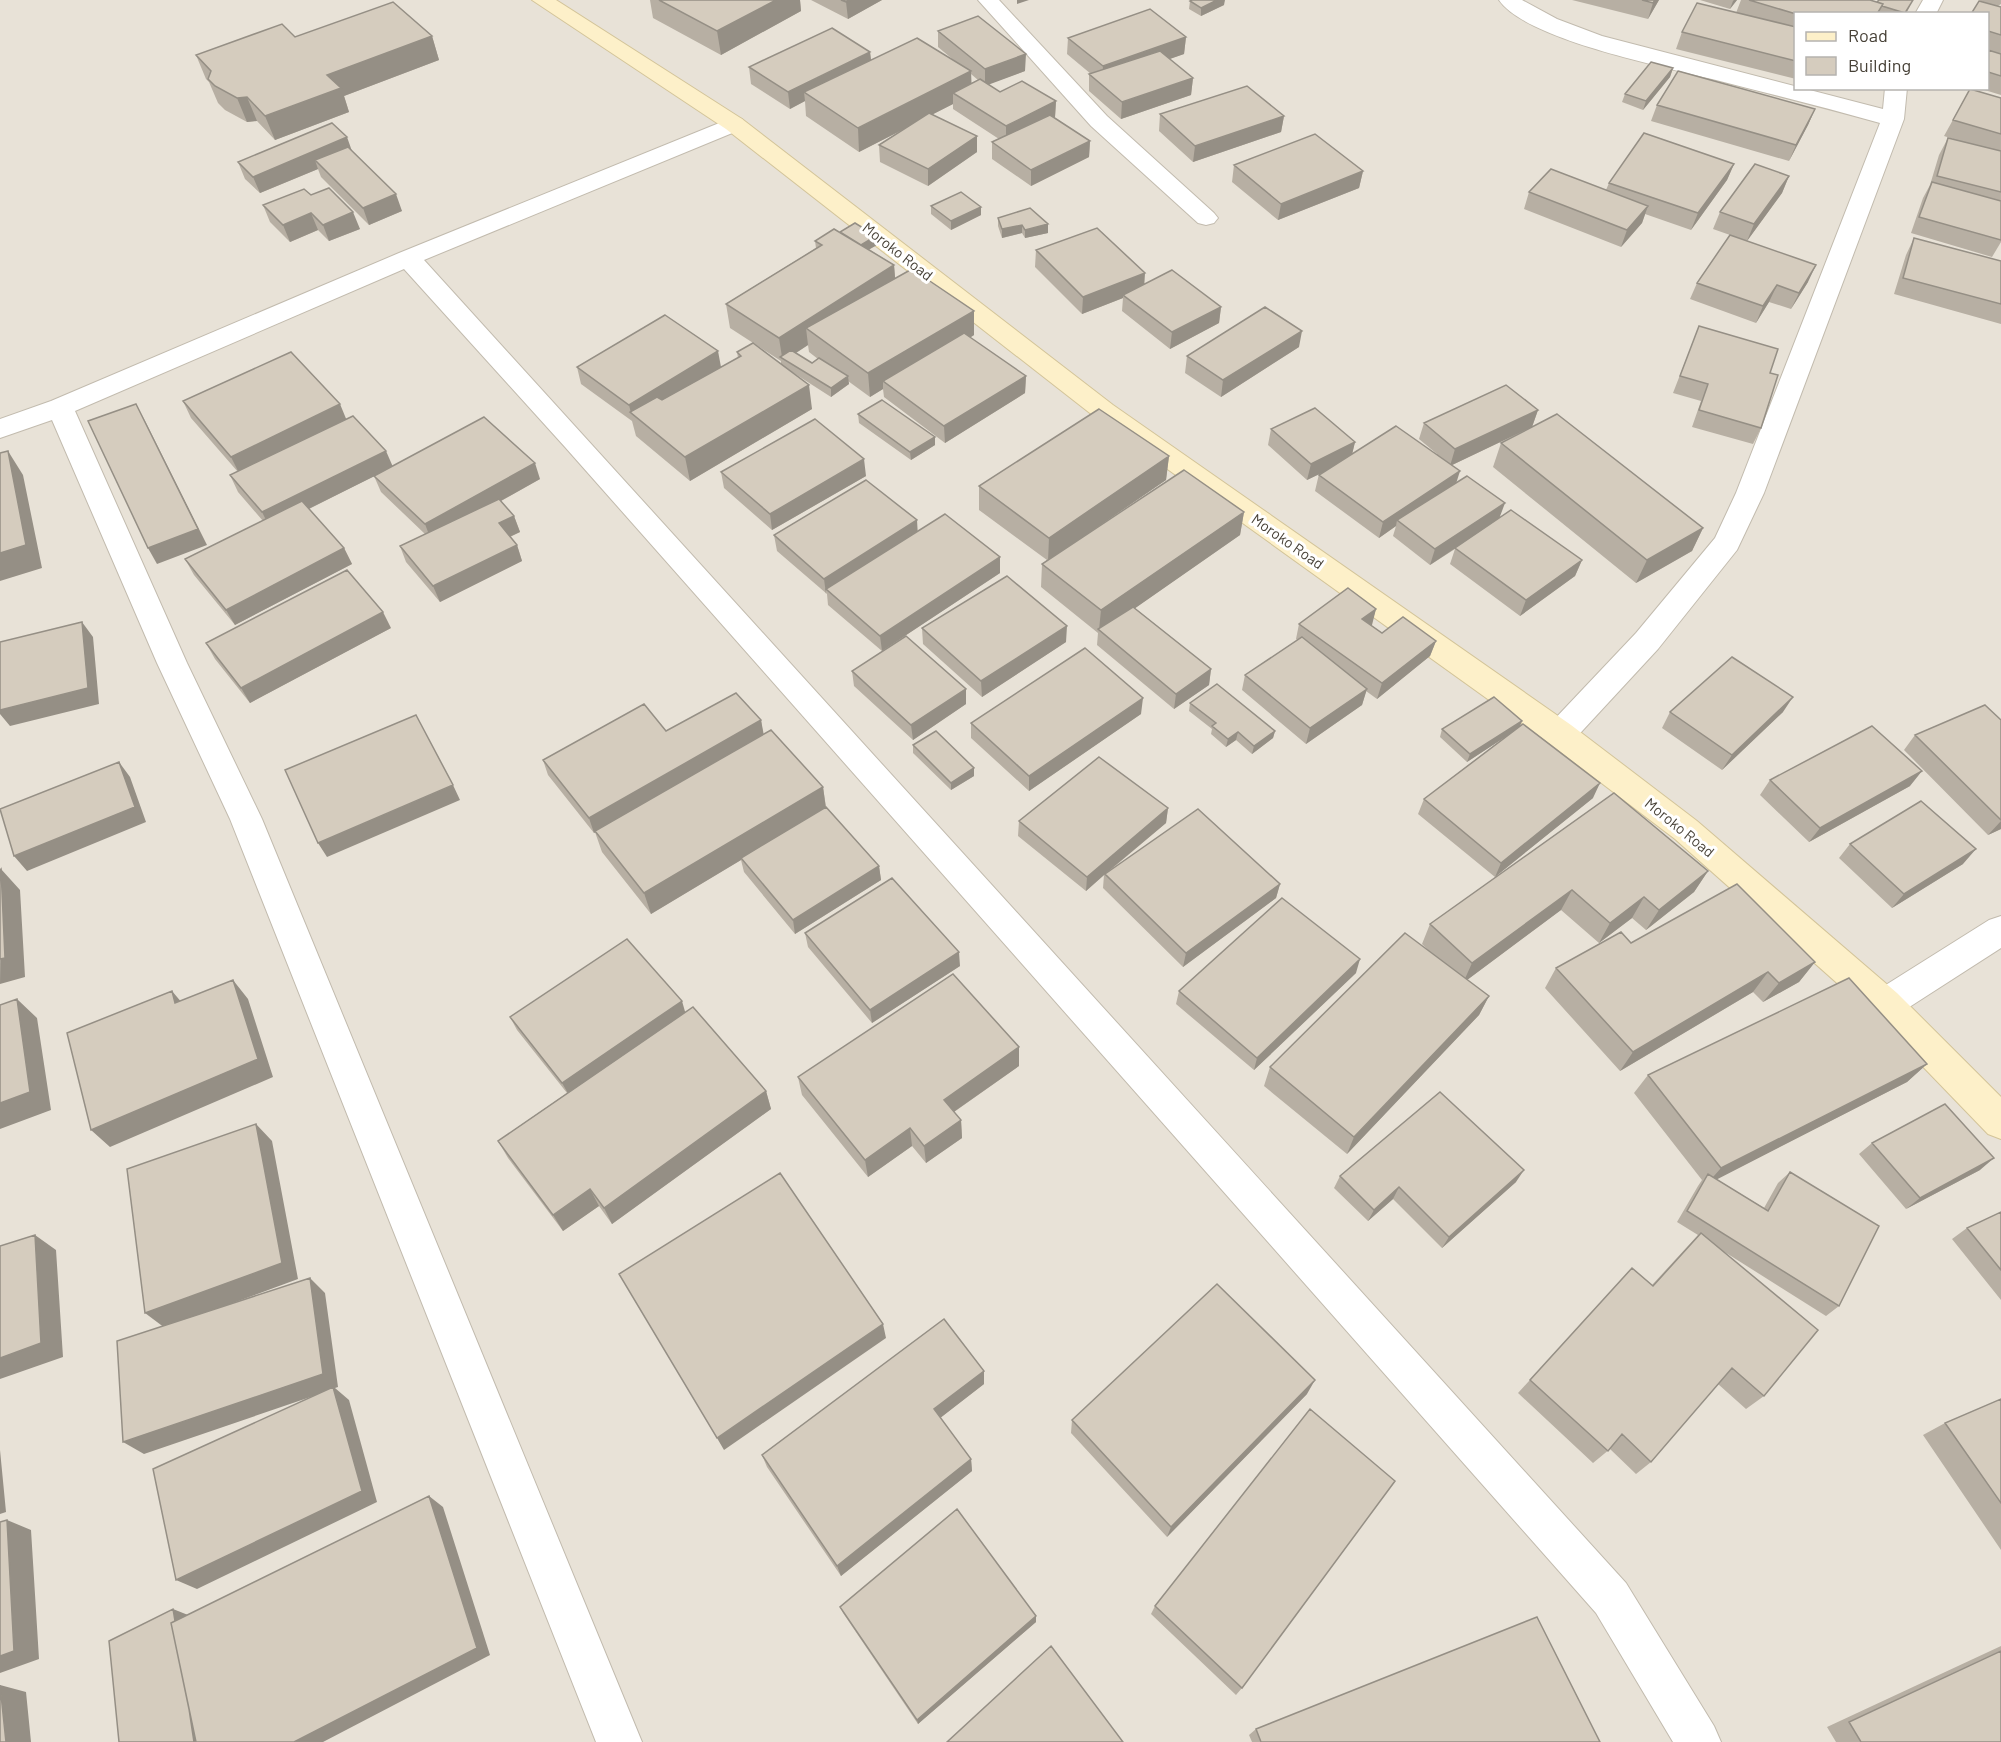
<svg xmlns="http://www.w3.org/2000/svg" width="2001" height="1742" viewBox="0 0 2001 1742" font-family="Barlow,sans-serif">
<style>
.residential{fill:#e8e2d7;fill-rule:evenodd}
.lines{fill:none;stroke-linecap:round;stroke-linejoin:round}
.street-casing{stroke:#c2bbae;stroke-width:2}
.secondary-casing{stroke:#d3c499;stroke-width:2}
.street{fill:#fff;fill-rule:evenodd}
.secondary{fill:#fdf0c9;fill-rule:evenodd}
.wall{fill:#b7afa3;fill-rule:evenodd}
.shaded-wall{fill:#958f85}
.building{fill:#d5ccbe;stroke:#958f85;stroke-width:1.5}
.labels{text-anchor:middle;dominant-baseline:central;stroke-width:6;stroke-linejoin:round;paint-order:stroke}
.street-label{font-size:15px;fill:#474137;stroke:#fff}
</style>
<rect width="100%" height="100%" fill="#f4f0e8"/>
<path class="residential" d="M0,0h2001v1742h-2001zM1796,14h192v74h-192z"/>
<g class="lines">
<g class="street-casing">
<path id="street" d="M978,0h21l108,116 107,97 4,5 -4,5 -8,2 -8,-2 -107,-97z
M1499,0h23l35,19 45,17 281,73 2,-21h22l-3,31 -140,374 -27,57 -79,99 -87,94 -11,3 -11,-3 -5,-9 5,-9 87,-92 79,-95 21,-45 144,-370c-54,-15 -109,-29 -164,-43 -49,-13 -190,-40 -217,-80z
M1923,0h20l-7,14h-21z
M734,117l8,2 3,5 -3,5 -318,131 1202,1323 88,143 7,16h-48l-77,-129 -1031,-1166 -161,-178 -329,142 112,252 75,156 380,923h-46l-366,-923 -73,-156 -105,-243 -52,18v-19l51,-18 348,-148z
M2001,916v32l-104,67 -12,4 -12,-4 -5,-11 5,-11 116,-73z"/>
</g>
<g class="secondary-casing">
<path id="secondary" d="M532,0h24l186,119 371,286 458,320 126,96 200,172 104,104v42l-13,-5 -115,-119 -198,-176 -126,-96 -454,-326 -369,-288z"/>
</g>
<use href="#street" class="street"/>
<use href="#secondary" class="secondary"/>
</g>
<path class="wall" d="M650,0h150l1,11 -80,44 -68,-37z
M811,0h71l-34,19z
M1572,0h87l-11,19z
M1700,0h37l-7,9z
M1741,0h129l7,2 33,4 -4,8h-110v65l-120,-30 6,-17 54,-19z
M1979,0h22v4l-3,2 3,1v47l-13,-4v-36l-3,-11z
M1190,1l34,4 -23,11 -12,-7z
M938,31l87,40 -37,13 12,8 56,9 -1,16v1l35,23 -1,16 -58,29 -39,-27v-17l7,-3 -46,-30v-5l-20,10 44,38 -49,34 -48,-24 -1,-17 23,-15 -43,22 -53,-36 -1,-15 -15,8 -39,-25 -2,-17 121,-15 1,8 85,2 -18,-15zM971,74l7,6 -7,3z
M432,36l7,24 -95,36 5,16 -74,28 -18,-19 -10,1 -22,-12 -7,-7 -9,-21 -3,-3 -10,-24 99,-18z
M1186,37l-2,17 -15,5 24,19 -2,17 -70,24 -32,-28v-17h2l-24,-20 1,-16z
M1988,50l13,4v41l-23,-7h10z
M1673,68l-3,9 -27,33 -21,-8 3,-8z
M1970,89l31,9v144l-9,15 -81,-24 12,-35 7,-13 9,-30 9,-17 18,5 -22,-7z
M1657,105l158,4 -7,16 -19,36 -138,-40z
M1160,114l124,2 -3,16 -88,30 -34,-31z
M353,152l49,59 -33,14 -48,-48 -3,-8 -58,24 -15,-14 -7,-17z
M1734,164l-7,16 -36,50 -46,-16 -3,9 -21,24 -97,-38 5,-17 77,-2 3,-7z
M1234,165l129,6 -4,17 -81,32 -46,-38z
M1789,176l-7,17 -35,48 -34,-12 7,-17z
M311,195l49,34 -31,12 -11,-11 -28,12 -20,-20 -7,-17z
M931,206l50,9 -30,15 -20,-16z
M998,218l50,6v9l-23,5 -3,-5 -20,5 -4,-12z
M840,232l36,4 1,9 -8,4 25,16 1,13 79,57 -4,3 56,38 -1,17 -80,50 -61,-46 -1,-8 -13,8 -22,-16 1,3 -18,13 -42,-27 23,39 -122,72 -54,-45 -4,-15 -51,-37 -4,-17h144l17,-9 -1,-6 44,12v-3l-51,-33 -4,-24 90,-56 -1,-7zM808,345l1,7 9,7 -6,4 -16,-10z
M1914,238l87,23v63l-107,-30 12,-39z
M1036,250l185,57 -2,16 -49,26 -48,-38 1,-13 -41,16 -47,-47z
M1808,282l-17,27 -22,-7 -13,21 -66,-24 7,-16z
M1699,326l62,102 -8,16 -61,-17 9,-26 -28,-8z
M1299,347l-78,50 -36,-24 2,-17z
M183,401l164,18 45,47 148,13 -39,22 13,15 6,16 -10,5 7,8 5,16 -82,41 -34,-40 -6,-16 25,-12 -44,-42 -7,-16 -65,33 35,39 8,16 -117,61 -41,-50 -9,-16 78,-38 -25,-29 -8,-17 8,-3 -47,-54z
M1538,410l-6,17 -80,38 4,18 43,35 83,42 -7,16 -55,40 -70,-52 5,-15 -25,16 -37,-29 3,-10 -17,12 -64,-47 4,-17 -12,6 -39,-35 3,-16 84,13 -3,12h85l-18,-15 5,-16z
M858,414l77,31 -24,15 -52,-37z
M1501,443l202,85 -11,23 -56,32 -143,-116z
M1169,456l-3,24 -92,63 170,-31 -4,23 -105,73 76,61 -2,16 -35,24 -77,-64 1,-12 -57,-46 1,-23 5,-4 -68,-50v-24z
M721,472l145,4 -94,54 -48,-42z
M918,531l82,42 -118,78 -54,-46 -1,-11 -50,-43 -3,-16z
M1376,609l-5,16 11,8 54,8 -6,15 -53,43 -11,-8 -4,14 -56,39 -64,-54 3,-15 52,-35 -1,-1 3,-15z
M391,628l-141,75 -35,-44 -9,-16z
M922,628l144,14 -84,55 -59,-53z
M852,671l114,33 -53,36 -59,-54z
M1190,703l85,28 -2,7 -21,16 -16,-14 -10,7 -15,-13 1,-5 -23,-18z
M1670,712h113l-61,58 -60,-42z
M1141,714l-112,77 -58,-53v-15z
M761,720l2,14 60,53 3,20 53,59 2,14 -86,54 -51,-62 -3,-12 -90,54 -49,-62 -7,-20 -1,1 -46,-58 -5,-15 123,-29z
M2001,720v109l-13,6 -84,-85 11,-15z
M1522,721l-2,5 73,72 -98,79 -77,-63 6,-15 81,-62 -38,25 -27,-25 2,-8z
M913,745l61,31 -23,14 -38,-37z
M1770,780l140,6 -101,56 -49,-47z
M1614,793l94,78 -14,21 -48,38 -14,-12 -33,25 -38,-33 -94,70 22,16 -10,19 -132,139 -83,-68 6,-19 158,-117 -6,-6 8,-20z
M1168,808l-2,15 -52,44 166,17 -4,14 -93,69 -80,-79 1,-13 -18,16 -68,-55 1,-15z
M1850,844l113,20 -71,44 -53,-50z
M805,933l155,33 -88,57 -64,-76z
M1631,943l184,19 -16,20 -36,20 -10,-10 -133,79 -75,-83 11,-20z
M1356,973l-102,97 -78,-66 3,-13z
M685,1012l81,79 5,18 -159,115 -13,-18 -36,25 -55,-73 -10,-17 69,-48 -50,-63 -7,-13z
M1927,1064l-20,18 -191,97 48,29 14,-25 12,-11 49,134 -13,10 -103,-65 41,145 -18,13 -28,-25 -67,78 -15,12 -26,-25 -17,14 -75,-70 114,-125 20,17 46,-50 -21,-13 21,-36 4,-6 -68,-87 14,-18z
M1019,1066l-65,46 7,8 1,18 -36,25 -14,-17 -44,31 -66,-82 -4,-18z
M1872,1143l108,27 -74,39 -47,-55z
M1340,1176l176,6 -74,66 -49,-49 -25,22 -34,-33z
M2001,1212v88l-49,-61 15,-11z
M984,1371v13l-44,34 31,41 1,12 -131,105 -74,-109 -5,-12z
M1307,1394l-140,143 -96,-104 1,-13z
M2001,1399v151l-78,-115 22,-12z
M1155,1606l87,82 -6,7 -85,-81z
M840,1607l196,15 -118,102 -75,-111z
M2001,1646v96h-165l-9,-15z
M1256,1729l344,13h-348l-3,-7z"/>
<path class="shaded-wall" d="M776,0h24l1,11 -80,44 -4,-24z
M851,0h31l-34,19 -2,-17z
M1017,0h12l-12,4z
M1217,0h8l-1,5 -23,11v-8z
M1655,0h4l-11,19 5,-16z
M1734,0h3l-7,9 3,-8z
M432,36l7,24 -95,36 5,16 -74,28 -10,-24 62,-41z
M1186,37l-2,17 -82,29 1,-17z
M870,52l2,17 -68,23 1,9 -15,8 -2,-17z
M1026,54l-1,17 -40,15v-17z
M1673,68l-3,9 -27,33 3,-9z
M971,71l1,24 -19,-2v11l-94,48 -1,-24z
M1193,78l-2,17 -70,24 1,-17z
M247,97l10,24 -10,1 -10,-24z
M1056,101l-1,16 -49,26v-17z
M1815,109l-7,16 -19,36 7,-16z
M1284,116l-3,16 -88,30 2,-16z
M977,136v16l-49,34v-17z
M347,137l6,17 -38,6 3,9 -58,24 -7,-16z
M1090,141l-1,16 -58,29v-16z
M1734,164l-7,16 -36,50 7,-17z
M1363,171l-4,17 -81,32 3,-16z
M1789,176l-7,17 -35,48 7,-17z
M396,194l6,17 -33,14 -6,-17z
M1648,206l-6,17 -21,24 6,-17z
M981,207v8l-30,15v-9z
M353,212l7,17 -31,12 -6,-16z
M311,213l7,17 -28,12 -7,-17z
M1048,224v9l-23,5v-8z
M1022,225v8l-20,5v-9z
M876,236l1,9 -26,15 -1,-9z
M894,265l2,24 -90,39 2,17 -23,15 -3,-3 -3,-19z
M1816,265l-8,17 -17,27 8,-16z
M1145,273l-1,17 -21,5v3l-41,16 1,-17z
M1777,285l-8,17 -13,21 7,-17z
M1221,307l-2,16 -49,26 2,-17z
M974,311v24l-85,51 -6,-5v8l-13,8 -2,-24z
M1302,331l-3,16 -78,50 2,-17z
M718,351l3,16 -83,52 -7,-6 -2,-8z
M848,376l1,8 -18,13v-9z
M1026,376l-1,17 -80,50 -1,-17z
M809,385l3,24 -122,72 -5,-24z
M136,404l9,17 62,124 -50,19 -9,-16z
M340,404l7,17 -108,52 -8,-16z
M1538,410l-6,17 -82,39 5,-17z
M935,437v8l-24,15 -1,-8z
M1355,442l-4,17 -44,21 4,-16z
M8,451l15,24 19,93 -42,13v-28z
M386,451l7,16 -123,61 -8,-16z
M1169,456l-3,24 -118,81 1,-23z
M864,459l2,17 -94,54 -2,-16z
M535,463l5,16 -109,61 -6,-16z
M1460,471l-5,16 -58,33 -1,6 -17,12 4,-16z
M1505,503l-6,16 -69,46 5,-16z
M1244,512l-4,23 -139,97 -2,-2 2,-20z
M514,516l6,16 -15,7 -6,-16z
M917,520l1,17 -92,52v5l-2,-15z
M1703,528l-11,23 -56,32 11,-23z
M517,545l5,16 -82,41 -7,-16z
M344,548l8,16 -117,61 -9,-15z
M1000,557v16l-118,78 -2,-15z
M1582,560l-7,16 -55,40 6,-16z
M1376,609l-4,16 -14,9 4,-15z
M383,612l8,16 -141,75 -9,-15z
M82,622l11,15 6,67 -89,22 -10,-12v-4z
M1067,626l-1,16 -84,55 -1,-16z
M1436,641l-6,15 -53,43 5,-16z
M1211,669l-2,16 -35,24 2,-15z
M966,689v15l-53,36 -2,-15z
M1367,689l-5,16 -56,39 4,-16z
M1793,697l-10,15 -61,58 10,-15z
M1143,698l-2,16 -112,77v-15z
M761,720l3,16 -170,97 -5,-15z
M1522,721l-3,7 -52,34 3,-8z
M1275,731l-2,7 -21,16 2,-8z
M1238,732l-2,8 -10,7 2,-8z
M119,762l11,15 16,45 -119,49 -13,-15z
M974,768v8l-23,14v-7z
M1922,771l-12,15 -101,56 11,-14z
M1600,783l-7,15 -98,79 6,-14z
M453,785l7,15 -133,57 -9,-14z
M823,787l3,22 -85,49v2l-90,54 -7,-21z
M1168,808l-2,15 -61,51 -1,1 -18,16 1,-14z
M2001,821v8l-13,6z
M1976,849l-13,15 -71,44 12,-14z
M879,866l2,14 -86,54 -2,-14z
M1,869l19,21 5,87 -25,7z
M1708,871l-14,21 -48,38 13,-20z
M1280,884l-4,14 -93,69 3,-14z
M1572,890l-11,20 -98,73 9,-20z
M1644,897l-12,21 -33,25 11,-20z
M959,952l1,14 -88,57 -2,-13z
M1360,959l-4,14 -102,97 3,-12z
M1815,962l-16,20 -36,20 16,-19z
M1768,972l-15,20 -133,79 13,-19z
M233,980l15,19 25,78 -163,70 -19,-17z
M172,991l16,19 -13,-7z
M1489,996l-10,19 -132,139 7,-17z
M17,999l20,19 14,92 -51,19v-26z
M682,1001l4,14 -117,80 -7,-12z
M1019,1047v19l-74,52 -1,-18z
M1927,1064l-20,18 -201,103 15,-17z
M766,1091l5,18 -159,115 -8,-16z
M961,1120l1,18 -36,25 -2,-17z
M256,1124l16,17 26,138 -133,49 -20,-15z
M910,1128l2,18 -44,31 -3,-17z
M1994,1158l-14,12 -74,39 14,-11z
M1524,1170l-8,12 -74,66 7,-11z
M1399,1187l-6,12 -25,22 6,-11z
M590,1189l9,17 -36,25 -10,-16z
M35,1235l21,15 7,107 -63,22v-21z
M310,1278l15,15 13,94 -3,1 14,12 28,102 -180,87 -21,-9 158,-191 -190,65 -21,-12z
M883,1324l3,14 -162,112 -7,-12z
M984,1371v13l-49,38 -1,-13z
M1315,1380l-8,14 -140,143 4,-10z
M0,1450l6,62 -6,2z
M971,1459l1,12 -131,105 -4,-10z
M429,1496l14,11 47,148 -167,87h-29z
M7,1520l24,10 8,129 -39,14v-17z
M173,1609l15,6 20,127h-14z
M1036,1616v6l-118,102 -1,-4z
M0,1685l26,7 5,50h-25z"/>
<path class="building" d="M659,0h117l-59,31z
M841,0h10l-5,2z
M1192,0h25l-16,8 -11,-7z
M1642,0h13l-2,3z
M1749,0h121l13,4 -6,10h-81z
M1879,0h34l-8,13 -23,-7 1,-2 -6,-2z
M1979,1l22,6v28l-13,-4v-17h-17z
M393,2l39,34 -105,39 14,13 -76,28 -18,-19 -10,1 -22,-12 -7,-7 3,-8 -15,-16 86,-31 13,13z
M1697,3l99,24v34l-114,-29z
M1150,9l36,28 -83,29 -35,-28z
M978,16l48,38 -41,15 -47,-38z
M832,28l38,24 -82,40 -39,-25z
M917,38l54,33 -113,57 -54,-36z
M1988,50l13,4v22l-13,-4z
M1160,51l33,27 -71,24 -33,-28z
M1651,62l22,6 -27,33 -21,-7z
M1678,71l137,38 -19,36 -139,-40z
M980,79l20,13 22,-11 34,20 -50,25 -53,-33z
M1247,86l37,30 -89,30 -35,-32z
M1970,89l31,9v36l-48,-14z
M929,113l48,23 -49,33 -49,-24z
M1050,115l40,26 -59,29 -39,-28z
M332,123l15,14 -94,40 -15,-15z
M1644,133l90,31 -36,49 -89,-30z
M1315,134l48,37 -82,33 -47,-39z
M1948,138l53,13v41l-64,-16z
M348,147l48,47 -33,14 -48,-48z
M1755,164l34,12 -35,48 -34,-12z
M1551,169l97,37 -21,24 -98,-38z
M1932,182l69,19v39l-82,-23z
M329,188l24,24 -30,13 -12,-12 -28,12 -20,-20 41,-16 7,6z
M961,192l20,15 -30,14 -20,-15z
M1030,208l18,16 -23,6 -3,-5 -20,4 -4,-11z
M855,223l21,13 -15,9 -21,-13z
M1097,228l48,45 -62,24 -47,-47z
M834,229l60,36 -115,73 -53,-34 96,-59 -7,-4z
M1730,235l86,30 -17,28 -22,-8 -14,21 -66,-23z
M1914,238l87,23v43l-98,-26z
M912,269l62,42 -106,62 -62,-45z
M1172,270l49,37 -49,25 -49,-37z
M1265,307l37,24 -79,49 -36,-24z
M665,315l53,36 -89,54 -52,-38z
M1699,326l79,23 -8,24 8,2 -17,53 -62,-18 9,-26 -28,-8z
M964,333l62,43 -82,50 -61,-45z
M753,343l56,42 -124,72 -55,-45 27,-15 5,3 79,-44 -4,-4z
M791,350l21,13 7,-5 29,18 -17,12 -51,-31z
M291,352l49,52 -109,53 -48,-56z
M1506,385l32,25 -83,39 -31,-26z
M882,400l53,37 -25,15 -52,-38z
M136,404l62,125 -50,19 -60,-127z
M1315,408l40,34 -44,22 -40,-35z
M1099,409l70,47 -120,82 -70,-52z
M1557,414l146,114 -56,32 -146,-117z
M353,416l33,35 -124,61 -32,-37z
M484,417l51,46 -110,61 -51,-48z
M815,419l49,40 -94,55 -49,-42z
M1396,426l64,45 -77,51 -64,-47z
M8,451l18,94 -26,8v-100z
M1184,470l60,42 -143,98 -59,-46z
M1467,476l38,27 -70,46 -38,-29z
M866,480l51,40 -93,59 -50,-44z
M499,499l15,17 -15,7 18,22 -84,41 -33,-40z
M302,501l42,47 -118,62 -41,-51z
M1511,510l71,50 -56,40 -71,-52z
M945,514l55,43 -120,79 -54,-47z
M347,570l36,42 -142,76 -35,-45z
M1007,576l60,50 -86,55 -59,-53z
M1348,588l28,21 -14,10 20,14 21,-16 33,24 -54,42 -83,-59z
M1133,607l78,62 -35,25 -78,-65z
M82,622l6,66 -88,22v-68z
M906,636l60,53 -55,36 -59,-54z
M1302,637l65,52 -57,39 -65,-53z
M1085,648l58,50 -114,78 -58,-53z
M1732,657l61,40 -61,58 -62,-43z
M1217,684l58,47 -21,15 -16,-14 -10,7 -16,-13 4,-3 -26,-20z
M736,693l25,27 -172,98 -46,-58 101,-56 22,27z
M1494,697l28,24 -52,33 -28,-25z
M1985,705l16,15v100l-86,-85z
M416,715l37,70 -135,58 -33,-73z
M1523,724l77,59 -99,80 -77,-64z
M1872,726l50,45 -102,57 -50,-48z
M771,730l52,57 -179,106 -49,-62z
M936,731l38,37 -23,15 -38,-38z
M1099,757l69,51 -81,69 -68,-56z
M119,762l16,45 -121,49 -14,-47z
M1614,793l94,78 -49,39 -15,-13 -34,26 -38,-33 -100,73 -42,-39z
M1921,801l55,48 -72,45 -54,-50z
M826,807l53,59 -86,54 -52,-62z
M1198,809l82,75 -94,69 -81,-79z
M1,869l4,89 -5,1v-89z
M892,878l67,74 -89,58 -65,-77z
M1737,884l78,78 -36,21 -11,-11 -135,80 -77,-84 65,-36 10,11z
M1282,898l78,61 -103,99 -78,-67z
M1405,933l84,63 -135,141 -84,-70z
M627,939l55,62 -120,82 -52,-66z
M953,974l66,73 -75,53 17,20 -37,26 -14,-18 -45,32 -67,-83z
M1849,978l78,86 -206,104 -73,-93z
M233,980l25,79 -167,71 -24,-97 105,-42 3,12z
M17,999l13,93 -30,11v-98z
M693,1007l73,84 -162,117 -14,-19 -37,26 -55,-74z
M1440,1092l84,78 -75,67 -50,-50 -25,23 -34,-34z
M1945,1104l49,54 -74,40 -48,-55z
M256,1124l26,139 -137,50 -18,-144z
M1790,1172l89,54 -40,80 -152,-95 21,-37 60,37z
M780,1173l103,151 -166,114 -98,-164z
M2001,1212v58l-34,-42z
M1701,1233l117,97 -54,66 -32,-28 -81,94 -29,-28 -14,17 -78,-71 102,-112 21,18z
M35,1235l6,108 -41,15v-112z
M310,1278l13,96 -200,68 -6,-101z
M1217,1284l98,96 -144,147 -99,-107z
M944,1319l40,52 -50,38 37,50 -134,107 -75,-111z
M333,1387l29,104 -186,89 -23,-111z
M2001,1399v104l-56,-80z
M1310,1409l85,72 -153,207 -87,-82z
M429,1496l48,152 -183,94h-98l-25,-119z
M957,1509l79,107 -119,104 -77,-113z
M7,1520l7,131 -14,5v-134z
M173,1609l2,12 -4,2 18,86 5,33h-75l-10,-101z
M1537,1617l63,125h-339l-5,-13z
M1051,1646l72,96h-176z
M2001,1651v91h-140l-12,-20z
M0,1685l6,57h-6z"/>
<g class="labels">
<g class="street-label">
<text transform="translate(898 251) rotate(38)">Moroko Road</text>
<text transform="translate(1288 541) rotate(35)">Moroko Road</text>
<text transform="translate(1680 827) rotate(39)">Moroko Road</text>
</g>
</g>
<rect x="1794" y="12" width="195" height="78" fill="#ffffff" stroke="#b5b3af" stroke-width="1.5"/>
<rect x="1806" y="32" width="30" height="9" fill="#fdf0c9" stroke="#b5b3af" stroke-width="1.5"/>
<text x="1848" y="42" font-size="18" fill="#474137">Road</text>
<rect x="1806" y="57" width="30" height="18" fill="#d5ccbe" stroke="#b5b3af" stroke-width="1.5"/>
<text x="1848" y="72" font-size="18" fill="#474137">Building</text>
</svg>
